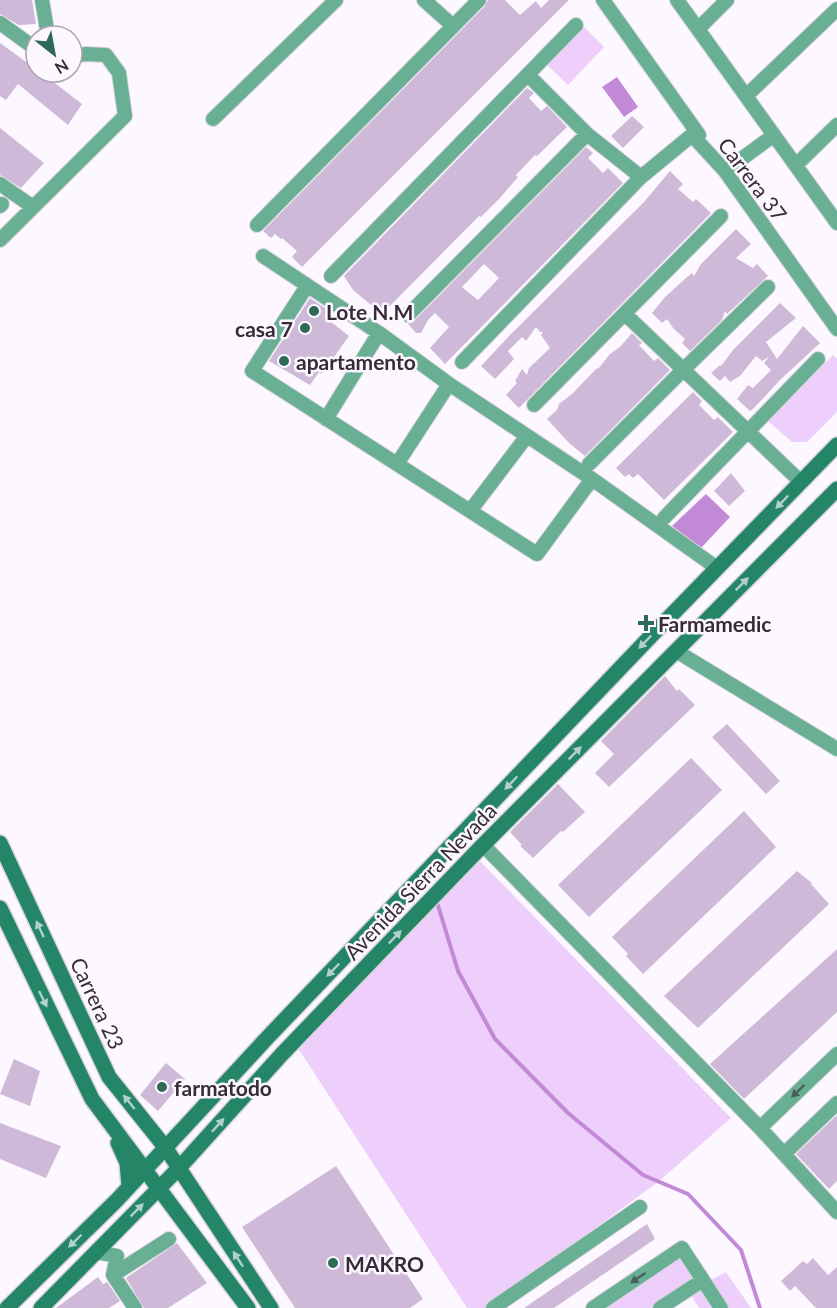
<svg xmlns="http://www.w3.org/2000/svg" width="837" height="1308" viewBox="0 0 837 1308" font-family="Lato,sans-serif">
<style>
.green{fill:#eecefa}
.water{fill:#c289d7}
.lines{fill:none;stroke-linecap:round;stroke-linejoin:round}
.stream{stroke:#c289d7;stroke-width:4}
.building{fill:#cfb9d8;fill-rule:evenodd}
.street-casing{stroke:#d9d3db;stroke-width:16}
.secondary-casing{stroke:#d9d3db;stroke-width:18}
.street{stroke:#68af94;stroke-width:14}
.secondary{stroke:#248667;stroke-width:15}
.oneway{fill:#b1d0ca}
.oneway2{fill:#49605d}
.poi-dot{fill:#2e6a55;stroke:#fdf8ff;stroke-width:2}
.labels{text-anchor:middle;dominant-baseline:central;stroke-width:5;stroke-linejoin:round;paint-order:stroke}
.street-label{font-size:21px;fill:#352c38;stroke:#fdf8ff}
.poi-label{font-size:21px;font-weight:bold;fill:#352c38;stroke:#fdf8ff;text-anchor:start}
</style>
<rect width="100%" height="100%" fill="#fdf8ff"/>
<path class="green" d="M580,23l24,24 -36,38 -25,-24z
M833,355l4,4v53l-30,30h-15l-24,-21z
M474,855l257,263 -73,64 -171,126h-20l-173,-266z
M681,1252l17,26 -45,30h-54z
M726,1272l25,36h-52l-10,-16z"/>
<path class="water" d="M617,77l21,30 -14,10 -22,-30z
M706,494l24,23 -29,31 -29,-22z"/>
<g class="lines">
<path class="stream" d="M436,899l22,72 37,68 73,74 75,62 45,19 53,56 19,58"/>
</g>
<path class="building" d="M0,0h32l4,24 -17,1 -19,-11z
M488,0h17l15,15 16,-14 5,7 8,-8h20l-267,267 -10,-10 5,-6 -15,-13 -1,1 -6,-5 -4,4 -8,-7 222,-225z
M0,43l36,26v3h3l17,12 26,20 -14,21 -50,-41 -12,16 -6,-4z
M527,88l7,5 -5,5 12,13 6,-5 20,21 -30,29 -2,-1 -19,20 2,2 -18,21 -19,19 -2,-1 -97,98 -29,-24 -9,-14z
M632,116l12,11 -21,21 -12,-12z
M0,128l44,35 -23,25 -21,-13z
M586,147l7,6 -5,5 15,15 5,-5 15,15 -178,181 -15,-16 19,-21 -14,-14 -7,7 -7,13h-5l-8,-9 6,-3zM484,264l15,14 -21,22 -16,-13z
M670,171l13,13 -5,5 15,13 3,-3 15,14 -192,195 -13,-13 11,-12 -2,-2 7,-12 5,6 2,-7 21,-20 -9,-13 2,-3h-3l-4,-5 -10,14 -4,-4 -14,14 6,8 -19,20 -14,-13 29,-31 134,-133z
M736,229l15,15 -15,14 17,10 4,-4 11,12 -41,38 -2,-3 -3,9 -32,31 -8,-8 3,-4 -12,-11 -6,-9 -5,4 -10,-10 13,-16 21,-19 6,-5 2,3 7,-12z
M310,298l21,14 -5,6 23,18 -27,38 -3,-2 -9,13 -41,-24z
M780,303l16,15 -30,24 11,17 26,-33 17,17 -40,37 -26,28 -4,3 -13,-12 11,-14 5,3 18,-18 -7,-7 5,-6 -7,4 -6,-5 -16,20 -10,6 -5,-6 -5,5 -9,-8 9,-8 1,1 12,-16z
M632,333l10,10 -3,2 15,16 4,-3 12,12 -85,86 -16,-13 -22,-24 10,-9 2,-6 13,-10 25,-26 1,1 12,-15 10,-7z
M693,392l9,9 -3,4 15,15 4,-3 15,15 -69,68 -26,-26 -5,4 -4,-4 -4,3 -9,-9z
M731,473l14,18 -16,15 -15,-15z
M665,676l12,15 2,-2 16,16 -86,82 -14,-14 19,-19 -13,-13z
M727,724l53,57 -14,13 -54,-57z
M691,758l31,32 -133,127 -31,-32z
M558,784l27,28 -22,20 -2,-1 -28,27 -13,-12 2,-1 -12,-13z
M744,811l32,36 -133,127 -17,-18 2,-2 -16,-17z
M797,871l15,12 -1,1 18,20 -131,124 -34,-32z
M837,949v63l-93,87 -34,-35z
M14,1059l26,12 -10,35 -30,-12z
M166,1063l19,16 -27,32 -18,-16z
M837,1115v66l-8,8 -33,-35z
M0,1123l61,23 -15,32 -46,-19z
M336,1166l87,133 -13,9h-115l-53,-81z
M647,1224l8,15 -101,69h-30z
M177,1243l30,40 -39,25h-24l-18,-30z
M813,1258l15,17 9,-8v41h-21l-21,-22 -5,5 -9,-10 22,-20 4,3z
M98,1277l5,7 4,-2 13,19 -11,7h-53z"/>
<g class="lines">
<g class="street-casing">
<path id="street" d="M42,0l6,36
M424,0l29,26
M603,0l96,135h-7l33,36 112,158
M677,0l160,223
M0,23l36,26
M698,29l29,-29
M528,75l59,59 54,43
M746,96l91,-87
M213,119l123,-119
M796,165l41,-40
M725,171l49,-36
M0,184l33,23
M0,206l2,-2
M257,225l222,-225
M0,240l125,-124 -6,-43 -13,-18 -21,-1 -13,3
M263,256l116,77 70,51 143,95 125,89
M331,276l245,-251
M307,286l-55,85 285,183 55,-75
M625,314l176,168
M408,315l179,-181
M462,362l179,-185 51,-42
M534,405l187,-189
M326,419l53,-86
M397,464l52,-80
M589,464l95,-95 84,-82
M470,511l57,-75
M664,518l154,-159
M676,651l161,98
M483,845l277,283 77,84
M760,1128l77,-74
M784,1154l53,-51
M96,1252l21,4 -4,19 22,33
M113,1275l56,-36
M493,1308l147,-101
M593,1308l89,-60 39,60
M660,1308l43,-28"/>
</g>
<g class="secondary-casing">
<path id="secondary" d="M0,843l109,234 56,70 106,161
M0,908l92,191 156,209
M118,1143l9,20 2,24
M7,1308l110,-108 151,-163 382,-400 187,-192
M41,1308l138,-140 103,-114 201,-209 354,-356"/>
</g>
<use href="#street" class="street"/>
<use href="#secondary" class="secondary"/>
</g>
<defs><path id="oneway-solid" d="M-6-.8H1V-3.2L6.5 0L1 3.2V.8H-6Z" transform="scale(1.5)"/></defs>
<g class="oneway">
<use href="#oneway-solid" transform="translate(782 502) rotate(134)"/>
<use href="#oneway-solid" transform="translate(742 584) rotate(-45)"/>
<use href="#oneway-solid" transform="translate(645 642) rotate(134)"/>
<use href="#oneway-solid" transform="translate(575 753) rotate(-45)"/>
<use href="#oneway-solid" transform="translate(511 783) rotate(134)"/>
<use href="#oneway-solid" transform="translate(40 929) rotate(-115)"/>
<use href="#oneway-solid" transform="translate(395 937) rotate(-46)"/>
<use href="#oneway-solid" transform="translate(333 970) rotate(134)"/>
<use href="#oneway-solid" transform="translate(43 999) rotate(64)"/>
<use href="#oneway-solid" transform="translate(129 1102) rotate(-129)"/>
<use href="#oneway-solid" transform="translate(218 1125) rotate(-48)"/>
<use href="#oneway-solid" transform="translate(137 1210) rotate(-45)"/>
<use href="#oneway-solid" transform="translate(75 1241) rotate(136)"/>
<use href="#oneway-solid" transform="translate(238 1259) rotate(-123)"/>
</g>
<g class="oneway2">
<use href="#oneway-solid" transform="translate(798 1091) rotate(136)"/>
<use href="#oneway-solid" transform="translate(638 1278) rotate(146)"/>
</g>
<g class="poi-dot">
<circle cx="314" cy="311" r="6"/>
<circle cx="305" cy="328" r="6"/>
<circle cx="284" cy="361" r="6"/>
<path d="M643 614h6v6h6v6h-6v6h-6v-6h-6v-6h6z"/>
<circle cx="162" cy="1087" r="6"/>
<circle cx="333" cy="1263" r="6"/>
</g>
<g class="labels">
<g class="street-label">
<text transform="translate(753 179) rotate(53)">Carrera 37</text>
<text transform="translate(420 881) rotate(-46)">Avenida Sierra Nevada</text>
<text transform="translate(98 1003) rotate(65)">Carrera 23</text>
</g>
<g class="poi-label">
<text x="326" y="311">Lote N.M</text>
<text x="293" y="328" text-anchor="end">casa 7</text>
<text x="296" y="361">apartamento</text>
<text x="658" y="623">Farmamedic</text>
<text x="174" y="1087">farmatodo</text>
<text x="345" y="1263">MAKRO</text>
</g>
</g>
<g transform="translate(54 54) rotate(149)"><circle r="28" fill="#fdf8ff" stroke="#ada6af" stroke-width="1.5"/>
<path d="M0-4.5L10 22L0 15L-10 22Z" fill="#2e6a55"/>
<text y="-9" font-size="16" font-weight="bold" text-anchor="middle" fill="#352c38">N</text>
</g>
</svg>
